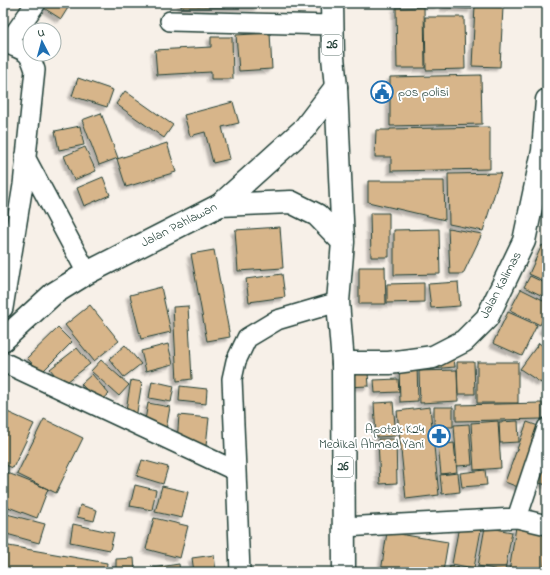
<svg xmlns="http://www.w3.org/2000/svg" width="550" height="575" viewBox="0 0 550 575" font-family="'Indie Flower',sans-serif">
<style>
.building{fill:#d7b58a;stroke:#1f3d34;filter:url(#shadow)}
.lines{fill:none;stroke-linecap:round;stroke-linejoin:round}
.minor-casing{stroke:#1f3d34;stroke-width:22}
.tertiary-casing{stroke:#1f3d34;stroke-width:25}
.primary-casing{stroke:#1f3d34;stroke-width:25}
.trunk-casing{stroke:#1f3d34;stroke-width:25}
.minor{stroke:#fff;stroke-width:19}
.tertiary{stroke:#fff;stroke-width:22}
.primary{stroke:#fff;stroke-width:22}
.trunk{stroke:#fff;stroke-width:22}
.labels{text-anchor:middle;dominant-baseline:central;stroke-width:4;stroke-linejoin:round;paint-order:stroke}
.shield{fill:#fff;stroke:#627771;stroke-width:1}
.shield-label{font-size:12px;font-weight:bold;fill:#1f3d34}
.poi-label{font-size:13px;fill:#1f3d34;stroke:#fff;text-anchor:start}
.street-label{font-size:13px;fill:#1f3d34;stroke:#fff}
</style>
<defs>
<filter id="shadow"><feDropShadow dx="-3.5" dy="3.5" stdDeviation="1" flood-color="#0004"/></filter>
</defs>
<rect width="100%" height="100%" fill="#f7f0e8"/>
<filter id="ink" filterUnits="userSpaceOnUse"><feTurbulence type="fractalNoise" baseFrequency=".025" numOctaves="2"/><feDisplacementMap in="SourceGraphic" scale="8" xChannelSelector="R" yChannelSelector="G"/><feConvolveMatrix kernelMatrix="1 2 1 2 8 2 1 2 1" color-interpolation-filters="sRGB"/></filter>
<g filter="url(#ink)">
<path class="building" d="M40,3h31l-10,16 -22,-14z
M181,3h77v4h-77z
M396,3h43v2h-43z
M444,3h29l-1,6 -29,-2z
M475,6l28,1 -3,60 -28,-1z
M424,7l1,61h-28l-1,-60z
M425,17h39l1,52 -39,1z
M270,33l2,36 -33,2 -3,-36z
M211,37h21l1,42h-22v-7l-54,3 -2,-25 56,-3z
M481,75l1,49 -92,2v-49z
M78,78l35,12 -6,17 -35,-11z
M125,91l48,34 -9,13 -48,-34z
M233,102l6,21 -17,4 8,32 -17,4 -8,-31 -15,4 -6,-21z
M101,113l17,45 -19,7 -17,-45z
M80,126l4,19 -25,5 -4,-19z
M490,127v42l-99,2v-14h-16l1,-27h14v-1z
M167,143l9,29 -50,15 -9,-28z
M85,147l11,24 -22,9 -10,-24z
M501,173l-18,58 -34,-7 -1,-50z
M103,177l7,18 -26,11 -7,-18z
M368,181h76l1,39 -77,-18z
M370,213h19v44h-18z
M280,227l3,41 -45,3 -3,-41z
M448,228l34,6 -19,40h-13z
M439,229l1,45 -46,1v-45z
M542,245l5,3v34l-18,-8z
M214,250l16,87 -23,4 -16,-87z
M359,267h26l1,37h-27z
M282,274l3,23 -36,5 -3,-23z
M530,276l17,8v14l-23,-11z
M458,282l2,24 -29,2 -3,-24z
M424,283v19l-37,1v-19z
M161,287l10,45 -30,7 -11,-44z
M521,289l26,13v10l-7,13 -30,-15z
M90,305l29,36 -25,20 -29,-36z
M188,306l4,73 -15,2 -4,-74z
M508,312l29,13 -15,31 -29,-13z
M547,321v12l-5,-3z
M58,328l14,14 -31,31 -14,-15z
M539,343l8,6v25l-6,9 -21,-14z
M168,344l5,20 -27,7 -5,-20z
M125,345l16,19 -17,13 -15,-18z
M77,348l13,16 -27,21 -13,-16z
M454,358l1,9 -36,3z
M101,360l28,25 -10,11 -28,-25z
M457,362h17l1,32h-17z
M477,362h41v41h-41z
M399,366h18l1,35 -18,1z
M457,370l1,31 -38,2 -1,-32z
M368,373l1,13 -23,1 -1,-13z
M92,374l17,20 -10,9 -18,-19z
M398,379l1,13 -24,1 -1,-13z
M131,380l11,2 -6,36 -11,-2z
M152,381l22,5 -3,16 -22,-4z
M180,386l27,3 -1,15 -27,-3z
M393,402l3,34 -20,1 -2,-34z
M148,403l22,4 -4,23 -22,-4z
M542,403v16l-86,2v-16z
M430,407l9,88 -33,4 -9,-88z
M434,407h19v20h-19z
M3,410l31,14 -21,44 -10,-4z
M179,415l30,3 -3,28 -29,-3z
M44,419l39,19 -27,55 -39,-19z
M498,421l3,47 -27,2 -3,-47z
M518,421l1,21 -19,1 -1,-21z
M527,422l17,6 -21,61 -18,-7z
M469,424l3,41 -15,1 -3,-41z
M378,439h18l1,44 -17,1z
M454,443l3,29 -16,2 -3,-29z
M547,456v29l-8,-2z
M142,460l26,7 -5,17 -26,-8z
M485,470l2,15 -25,2 -2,-14z
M3,471l45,18 -11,29 -34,-13z
M458,473l2,19 -18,2 -2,-19z
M135,485l21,5 -4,20 -22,-4z
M162,486l26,6 -6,26 -27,-6z
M80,505l17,5 -3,11 -17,-4z
M3,513l42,11 -6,19 -36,-10z
M154,518l34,8 -8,32 -34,-9z
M73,524l41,9 -4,17 -40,-8z
M459,526l22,4 -7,38 -22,-4z
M485,527l27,5 -7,39 -27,-5z
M516,527l31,5v16l-4,24h-34z
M387,532l61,10 -5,30h-62z
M3,545l104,18 -1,9h-86l-17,-3z
M214,555l2,17h-22l-2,-14z
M134,558l1,14h-19v-13z
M179,564l1,8h-33l-1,-3z
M450,566l26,5v1h-27z"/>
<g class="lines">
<g class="minor-casing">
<path id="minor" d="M170,21l162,4
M3,42c4,1 8,3 12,5 15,6 15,9 20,23l-12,115 -20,123
M8,43l28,-40
M25,157l62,116
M3,362l233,109 4,101
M236,471l-4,-92 4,-18 11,-23 30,-18 61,-18
M517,518l30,-90
M343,527l174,-9 30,7"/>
</g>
<g class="tertiary-casing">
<path id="tertiary" d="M343,363h46l44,-6 31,-16 23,-23 37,-77 19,-90 4,-51"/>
</g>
<g class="primary-casing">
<path id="primary" d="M3,340l50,-46 34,-21 133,-68 84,-76 32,-42"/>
</g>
<g class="trunk-casing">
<path id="trunk" d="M332,3l1,54 3,30 7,155 -5,60 5,61 1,209
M220,205l71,-3 26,13 26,27"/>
</g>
<use href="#minor" class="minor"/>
<use href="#tertiary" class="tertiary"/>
<use href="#primary" class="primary"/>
<use href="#trunk" class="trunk"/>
</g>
</g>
<defs>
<g id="civic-ring" transform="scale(1.15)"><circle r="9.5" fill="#fff" stroke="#1f6fb2" stroke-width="1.5"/><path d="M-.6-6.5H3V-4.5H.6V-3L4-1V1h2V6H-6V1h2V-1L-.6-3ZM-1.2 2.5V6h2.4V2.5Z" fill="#1f6fb2"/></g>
<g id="pharmacy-ring" transform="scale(1.15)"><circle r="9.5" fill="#fff" stroke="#1f6fb2" stroke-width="1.5"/><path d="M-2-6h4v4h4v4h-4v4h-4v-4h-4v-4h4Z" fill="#1f6fb2"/></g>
</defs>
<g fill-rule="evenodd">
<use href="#civic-ring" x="382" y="92"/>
<use href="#pharmacy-ring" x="439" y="436"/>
</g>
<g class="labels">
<g class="shield">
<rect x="322" y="35" width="20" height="20" rx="3"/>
<rect x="333" y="457" width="20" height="20" rx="3"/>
</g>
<g class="shield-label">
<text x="332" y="45">26</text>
<text x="343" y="467">26</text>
</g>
<g class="poi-label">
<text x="398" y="92">pos polisi</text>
<text x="424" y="429" text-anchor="end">Apotek K24<tspan x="424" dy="15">Medikal Ahmad Yani</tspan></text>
</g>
<g class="street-label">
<text transform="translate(179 225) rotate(-27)">Jalan Pahlawan</text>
<text transform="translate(501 285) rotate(-62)">Jalan Kalimas</text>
</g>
</g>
<rect width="550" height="575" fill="none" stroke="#fff" stroke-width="16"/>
<rect x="8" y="8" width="534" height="559" fill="none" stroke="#1f3d34" stroke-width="1.5" filter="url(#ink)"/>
<g transform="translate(42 42) rotate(354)"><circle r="19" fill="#ffffff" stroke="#a5b1ae"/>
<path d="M0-3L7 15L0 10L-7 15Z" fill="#1f6fb2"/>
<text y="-6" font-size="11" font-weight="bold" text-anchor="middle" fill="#1f3d34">U</text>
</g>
</svg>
